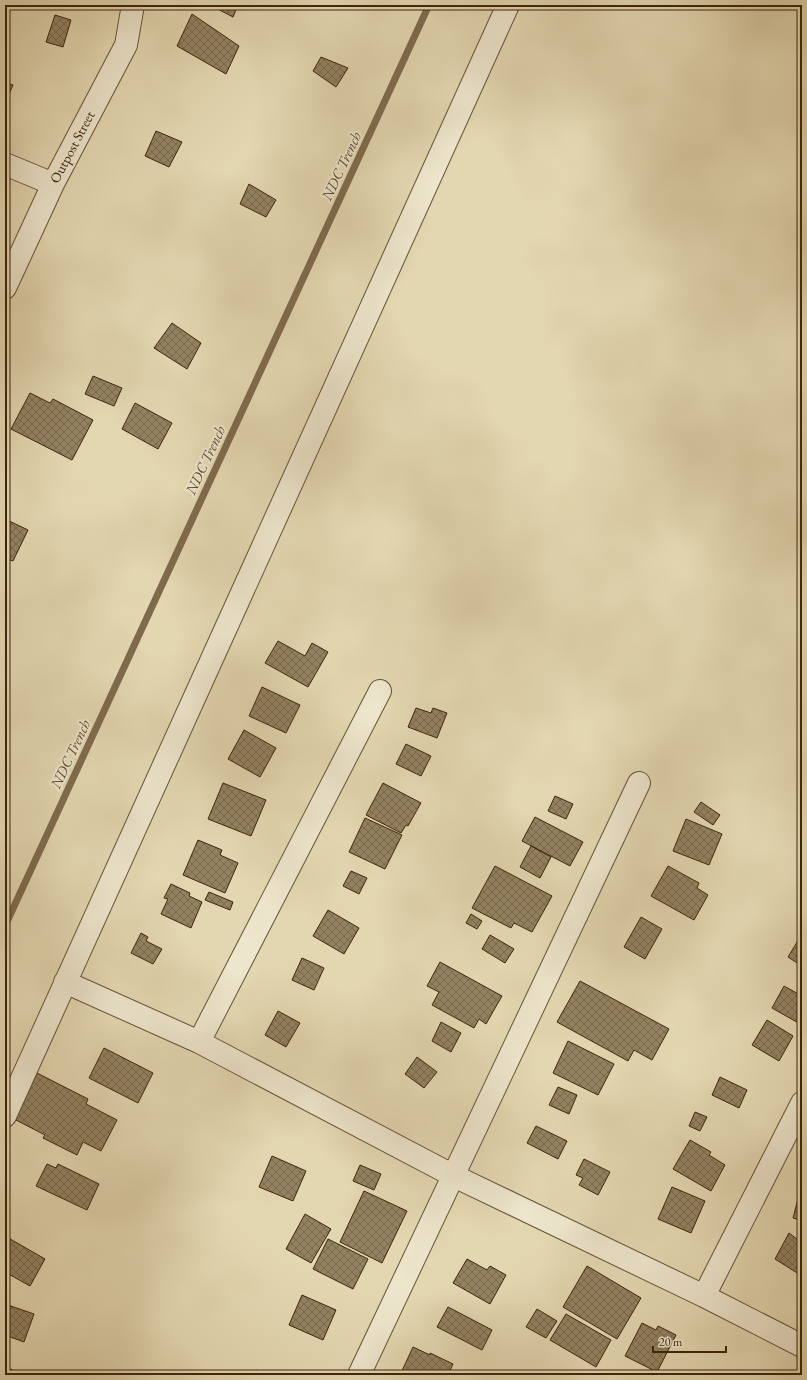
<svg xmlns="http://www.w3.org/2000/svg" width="807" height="1380" viewBox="0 0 807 1380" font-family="'EB Garamond',serif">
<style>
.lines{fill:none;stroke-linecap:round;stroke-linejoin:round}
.stream{stroke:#7e6b4d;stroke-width:7}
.building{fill:url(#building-cross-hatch);stroke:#3c250c}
.minor-casing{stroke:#665235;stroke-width:24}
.minor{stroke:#ede5cc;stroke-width:22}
.labels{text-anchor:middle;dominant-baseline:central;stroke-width:4;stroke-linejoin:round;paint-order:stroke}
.street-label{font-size:14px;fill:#3c250c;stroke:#ede5cc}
.water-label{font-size:15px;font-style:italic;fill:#5d482d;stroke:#ede5cc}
</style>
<defs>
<pattern id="building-cross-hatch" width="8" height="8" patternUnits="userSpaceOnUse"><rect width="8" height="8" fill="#938262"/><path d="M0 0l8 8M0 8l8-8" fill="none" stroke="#796a4f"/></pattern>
</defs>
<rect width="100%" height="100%" fill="#e3d7b1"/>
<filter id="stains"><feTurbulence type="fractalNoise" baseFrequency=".005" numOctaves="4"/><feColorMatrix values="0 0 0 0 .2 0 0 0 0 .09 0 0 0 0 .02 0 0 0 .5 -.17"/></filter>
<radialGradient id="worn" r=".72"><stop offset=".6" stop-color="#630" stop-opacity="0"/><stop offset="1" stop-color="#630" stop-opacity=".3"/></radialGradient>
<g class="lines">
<path class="stream" d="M5,926l424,-921"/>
</g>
<path class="building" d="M210,5h28l-5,12z
M192,14l47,32 -13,28 -49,-28z
M55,15l16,5 -8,27 -17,-5z
M321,57l27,11 -12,19 -23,-16z
M5,82l8,3 -8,18z
M156,131l26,11 -13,25 -24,-11z
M249,184l27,16 -10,17 -26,-13z
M172,323l29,20 -14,26 -33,-21z
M93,376l29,12 -8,18 -29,-12z
M30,393l20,10 3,-4 40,21 -21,40 -61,-31z
M135,403l37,20 -14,26 -36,-20z
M5,519l23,11 -15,31 -8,-3z
M278,641l27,15 7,-13 16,9 -20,35 -43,-24z
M262,687l38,18 -14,28 -37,-17z
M416,708l15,5 2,-5 14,5 -10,25 -29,-11z
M244,730l32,18 -16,29 -32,-18z
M406,744l25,12 -10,20 -25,-12z
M223,783l43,17 -15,36 -43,-17z
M383,783l38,20 -13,23 -2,-1 -5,8 -35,-18z
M555,796l18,8 -7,15 -18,-8z
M701,802l19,13 -7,10 -19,-13z
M535,817l48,25 -13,24 -48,-25z
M365,818l37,17 -17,34 -36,-17z
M686,819l36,15 -13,31 -36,-14z
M198,840l24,10 -2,5 18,8 -13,30 -42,-18z
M531,846l20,11 -11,21 -20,-11z
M495,866l57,30 -20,36 -18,-9 -3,5 -39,-20z
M668,866l31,17 -2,5 11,7 -14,25 -43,-24z
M351,871l16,7 -8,16 -16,-8z
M171,884l19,9 -1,3 13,6 -11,26 -30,-14 7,-15 -4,-1z
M209,892l24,10 -3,8 -25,-10z
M328,910l31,18 -15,26 -31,-18z
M471,914l11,7 -5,8 -11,-6z
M641,917l21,12 -17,30 -21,-12z
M141,933l7,4 -2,4 16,8 -9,15 -22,-11z
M802,934v32l-14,-9z
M490,935l24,14 -9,14 -23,-14z
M302,958l22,10 -10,22 -22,-10z
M440,962l62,34 -16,28 -7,-5 -5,9 -42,-23 7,-13 -12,-6z
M580,981l89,48 -17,31 -18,-10 -6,11 -71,-39z
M784,986l18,10v29l-30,-17z
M278,1011l22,12 -14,24 -21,-12z
M767,1020l26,16 -14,25 -27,-16z
M441,1022l20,11 -10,19 -19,-11z
M568,1041l46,23 -16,31 -45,-22z
M104,1048l49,25 -15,30 -49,-25z
M417,1057l20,15 -13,16 -19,-14z
M37,1073l51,26 -2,5 31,16 -16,31 -18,-9 -6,13 -34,-17 2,-3 -31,-16z
M720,1077l27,13 -8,18 -27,-13z
M558,1087l19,8 -8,19 -20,-9z
M695,1112l12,5 -7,14 -11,-5z
M536,1126l31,15 -9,18 -31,-16z
M690,1140l21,12 -2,3 16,10 -14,26 -38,-22z
M272,1156l34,15 -13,30 -34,-14z
M584,1159l26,13 -12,23 -19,-10 4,-7 -7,-3z
M47,1164l9,4 2,-4 41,20 -12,26 -51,-24z
M360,1165l21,9 -7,16 -21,-9z
M672,1187l33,14 -14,32 -33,-14z
M364,1191l43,20 -25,52 -42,-21z
M799,1195l3,2v21l-2,2 -7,-2z
M305,1214l26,15 -20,34 -25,-14z
M789,1233l13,10v33l-27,-17z
M5,1236l40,23 -15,27 -25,-14z
M328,1239l40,20 -15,30 -40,-20z
M467,1259l20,11 3,-4 16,9 -16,29 -37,-21z
M587,1266l54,32 -24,41 -54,-32z
M302,1295l34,15 -13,30 -34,-15z
M5,1304l29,10 -10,28 -19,-7z
M448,1307l44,23 -10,20 -45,-23z
M537,1309l20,12 -11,17 -20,-11z
M566,1314l45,26 -15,27 -46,-27z
M642,1323l14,7 2,-4 18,9 -19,37 -32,-16z
M413,1347l17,8v-2l23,11 -5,11h-44l-3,-2z
M5,1367l15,6 -1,2h-14z
M256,1370l10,5h-12z"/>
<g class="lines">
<g class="minor-casing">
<path id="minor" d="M5,164l48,20
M5,288l48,-104 73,-139 7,-40
M65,982l134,60 255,134 250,120 98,50
M199,1042l181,-351
M5,1116l503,-1111
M704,1296l98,-193
M359,1375l280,-592"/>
</g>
<use href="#minor" class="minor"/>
</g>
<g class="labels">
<g class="street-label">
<text transform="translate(72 147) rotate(-62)">Outpost Street</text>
</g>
<g class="water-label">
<text transform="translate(341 166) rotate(-65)">NDC Trench</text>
<text transform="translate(205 460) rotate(-65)">NDC Trench</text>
<text transform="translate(70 754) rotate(-65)">NDC Trench</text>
</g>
</g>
<rect width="807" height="1380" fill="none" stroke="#e3d7b1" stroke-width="20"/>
<rect x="6" y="6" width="795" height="1368" fill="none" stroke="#3c250c" stroke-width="2"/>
<rect x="10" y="10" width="787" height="1360" fill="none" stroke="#3c250c"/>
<path d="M653 1346v6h73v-6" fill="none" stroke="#3c250c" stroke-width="2"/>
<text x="659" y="1346" font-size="12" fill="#3c250c" stroke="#ede5cc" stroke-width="3" paint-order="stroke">20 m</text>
<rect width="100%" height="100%" filter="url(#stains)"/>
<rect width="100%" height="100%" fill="url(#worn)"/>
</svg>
